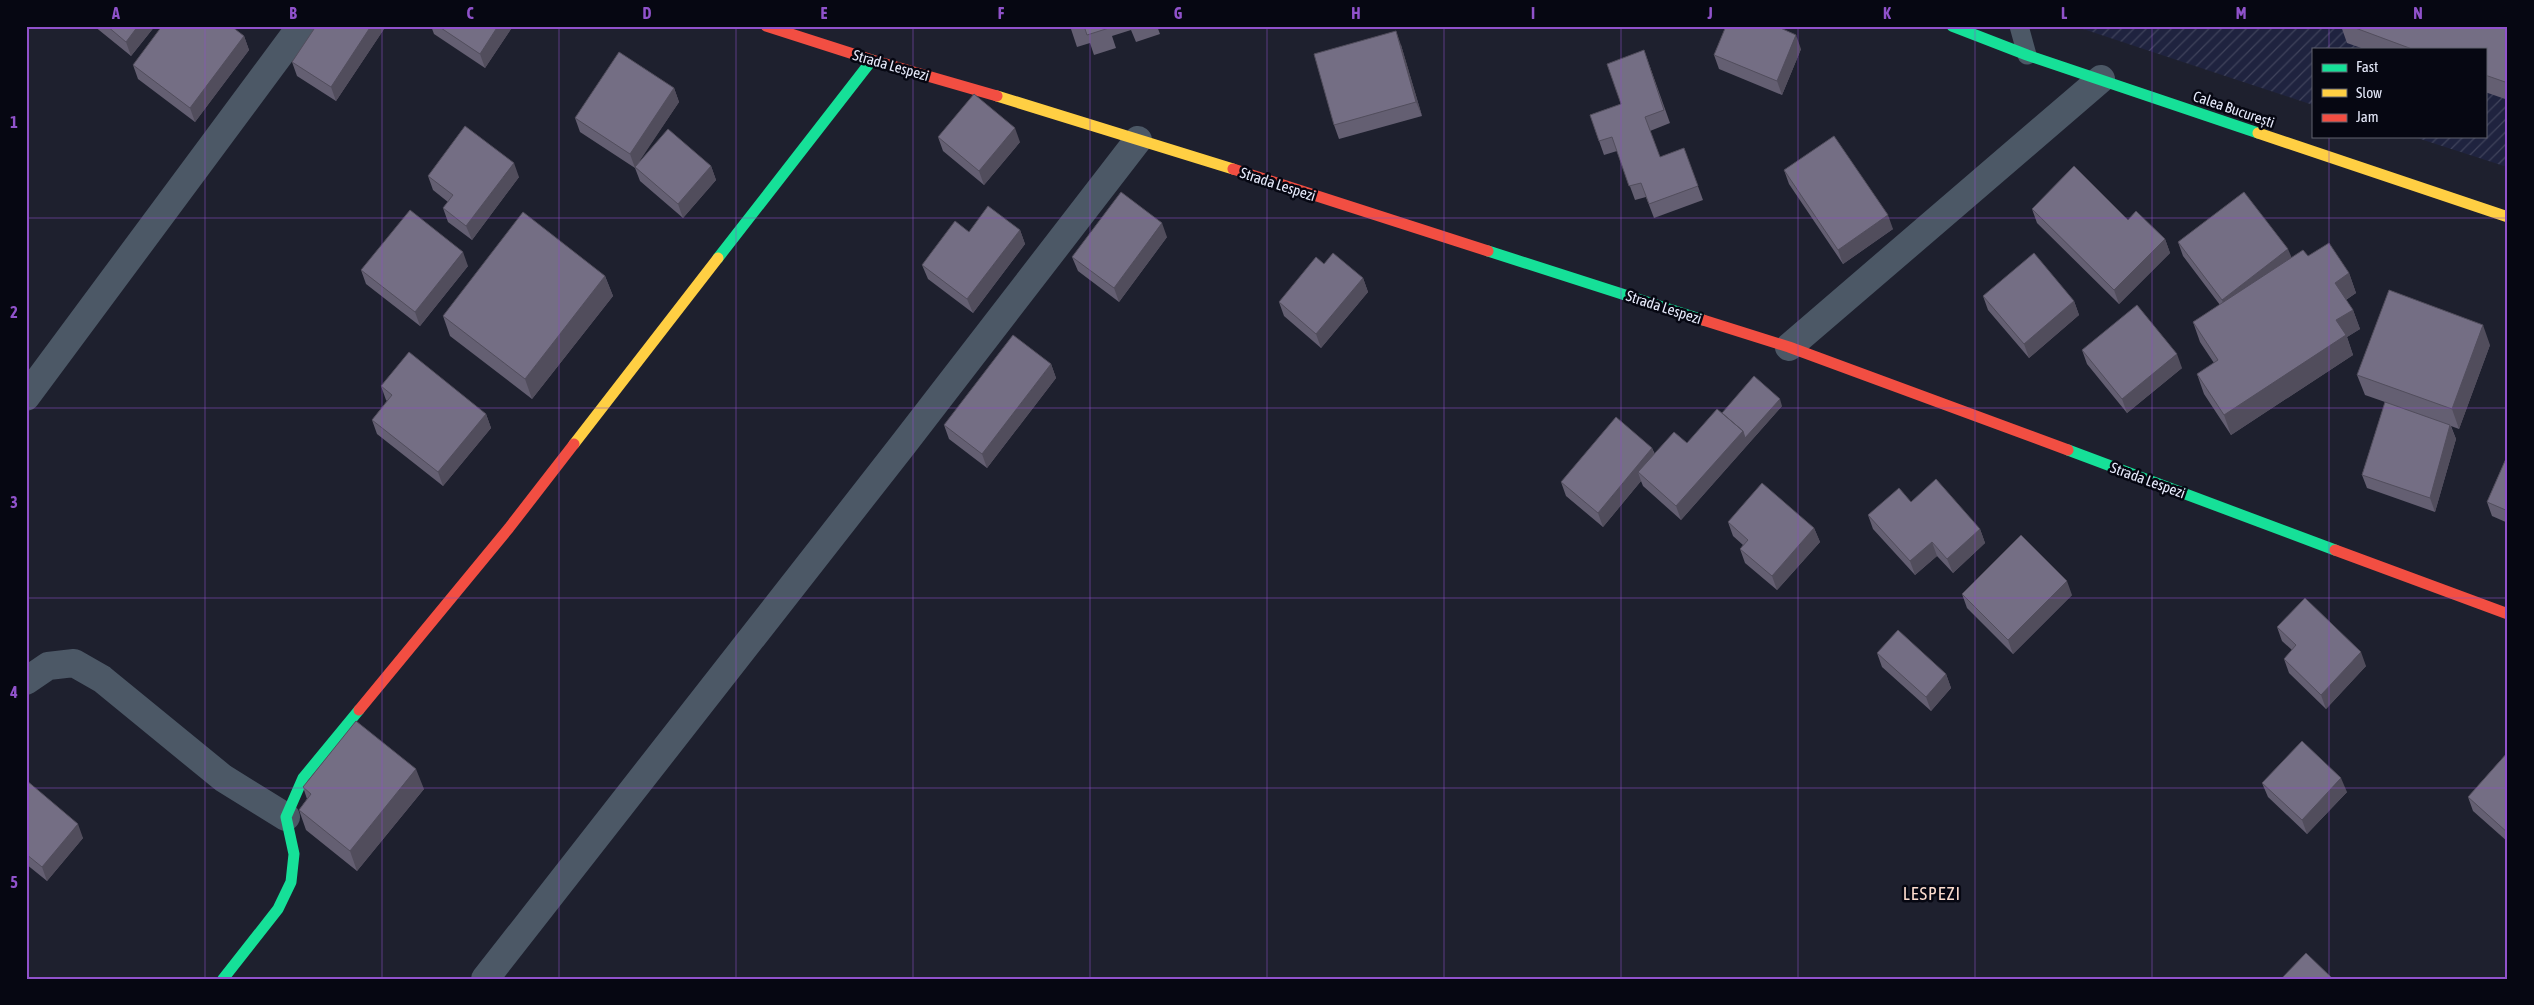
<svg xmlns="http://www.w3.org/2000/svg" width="2534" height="1005" viewBox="0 0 2534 1005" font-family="'Asap Condensed',sans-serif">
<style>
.industrial{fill:url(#industrial-furrows)}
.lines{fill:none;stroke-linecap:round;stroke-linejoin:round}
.lane{stroke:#4c5866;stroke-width:19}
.street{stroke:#4c5866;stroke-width:28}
.fast{stroke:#16e098;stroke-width:11}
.slow{stroke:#ffcf43;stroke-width:11}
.jam{stroke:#f24e42;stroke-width:11}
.wall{fill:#645f72}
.shaded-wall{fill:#514d5c}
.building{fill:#746e84;stroke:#514d5c}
.grid{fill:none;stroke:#9052cb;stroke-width:1;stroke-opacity:0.55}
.labels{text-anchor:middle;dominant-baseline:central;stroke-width:5;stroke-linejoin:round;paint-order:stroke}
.street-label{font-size:15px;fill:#e6eafb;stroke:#060712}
.quarter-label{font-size:18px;letter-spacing:1px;fill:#fadacc;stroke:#060712}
.neatline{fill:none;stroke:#9052cb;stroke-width:2}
.grid-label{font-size:16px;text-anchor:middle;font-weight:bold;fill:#9052cb}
</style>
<defs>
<pattern id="industrial-furrows" width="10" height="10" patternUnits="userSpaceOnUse" patternTransform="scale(1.25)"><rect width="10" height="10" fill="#1f233f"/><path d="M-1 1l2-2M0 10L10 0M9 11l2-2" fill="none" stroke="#40435c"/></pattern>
</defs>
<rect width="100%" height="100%" fill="#1e202e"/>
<path class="industrial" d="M2074,26h434v138l-4,2 -93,-30h74v-87h-172v56z"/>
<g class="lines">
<path class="lane" d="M2019,26l8,29"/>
<path class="street" d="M1789,347l312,-268
M26,397l275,-371
M26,681l22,-15 26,-3 28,16 121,99 63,39
M485,979l417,-533 236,-306"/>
<path class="fast" d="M1952,26l75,29 231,78
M1488,251l215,69
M718,258l154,-198
M2068,450l267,100
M223,979l55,-70 13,-27 3,-28 -8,-37 17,-39 56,-68"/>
<path class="slow" d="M997,96l236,73
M2258,133l250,84
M574,444l144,-186"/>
<path class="jam" d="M766,26l106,34 125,36
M1233,169l255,82
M1703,320l86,27 279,103
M2335,550l173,64
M359,710l150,-182 65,-84"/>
</g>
<path class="wall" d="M94,26h61l-24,30z
M316,26h70l-50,75 -39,-25 -5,-14z
M431,26h82l-28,42 -51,-34z
M1070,26h87l3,8 -24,8 -5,-12 -19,6 4,12 -22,7 -4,-12 -13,4z
M2341,26h167v74l-23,-8v-43h-121l-17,-6z
M244,36l5,14 -54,72 -57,-43 -5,-14z
M1401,45l21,71 -83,23 -5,-14z
M1801,49l-19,46 -63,-26 -5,-14z
M1644,50l26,73 -20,8 10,26 24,-9 19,52 -49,18 -8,-21 -11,3 -18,-49 -13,4 -14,-40 31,-11z
M674,88l5,14 -40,59 72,5 5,14 -33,38 -43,-37 -5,-13 -55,-36 -5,-14z
M938,137l82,5 -36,43 -41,-34z
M1784,170l109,59 -50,35 -54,-80z
M428,176l91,1 -47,63 -24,-18 -5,-14 5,-6 -15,-12z
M2032,209l96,11 37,19 5,14 -51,51 -82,-81z
M1020,230l5,14 -52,69 -45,-34 -6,-14z
M1167,237l-48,65 -41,-31 -6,-14z
M2178,242l113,16 17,-2 41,17 7,20 -10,7 7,10 7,19 -13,8 6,18 -122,80 -27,-41 -7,-20 17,-11 -14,-21 -7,-20 27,-17 -37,-49z
M1324,264l39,14 5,14 -47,56 -37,-32 -5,-14z
M468,266l-48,60 -54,-42 -5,-14z
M605,276l8,20 -81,103 -82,-63 -7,-20z
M1983,296l91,5 5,14 -50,43 -41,-48z
M2490,345l-31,84 -8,-3 5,13 -21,73 -68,-24 -5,-13 23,-73 -20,-7 -8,-20z
M2082,350l100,18 -55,45 -40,-49z
M1051,364l5,14 -69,90 -38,-29 -5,-14z
M381,386l105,28 5,14 -48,58 -66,-52 -5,-14 15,-19 -1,-1z
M1782,406l-101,114 -38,-34 -2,-5 -38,46 -37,-31 -5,-14 91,-34 3,6 32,-11 35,-30z
M2508,454v69l-16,-7 -5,-14z
M1911,502l69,27 5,14 -32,30 -16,-17 -22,19 -42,-46 -5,-14z
M1728,522l86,6 6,14 -43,48 -32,-27 -5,-14 3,-4 -10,-9z
M1962,594l110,1 -59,59 -46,-46z
M2277,627l89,39 -40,43 -37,-36 -5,-14 8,-9 -10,-9z
M1877,653l69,21 5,14 -20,23 -49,-44z
M2508,752v90l-35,-31 -5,-14z
M26,780l57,58 -36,43 -21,-17z
M2262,783l85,9 -40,42 -39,-37z
M303,787l121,2 -67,82 -51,-41 -7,-20 8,-11z"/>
<path class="shaded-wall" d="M138,26h17l-24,30 -5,-14z
M371,26h15l-50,75 -5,-14z
M498,26h15l-28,42 -5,-14z
M1396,31l5,14 21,71 -6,-14z
M1796,35l5,14 -19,46 -5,-14z
M244,36l5,14 -54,72 -5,-14z
M674,88l5,14 -44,66 -5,-14z
M1015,128l5,14 -36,43 -5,-14z
M514,163l5,14 -47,63 -6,-14z
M711,166l5,14 -33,38 -5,-14z
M1888,215l5,14 -50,35 -5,-14z
M1162,223l5,14 -48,65 -5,-14z
M1020,230l5,14 -52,69 -6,-14z
M2165,239l5,14 -51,51 -5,-14z
M2288,249l6,14 -67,51 -5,-14z
M463,252l5,14 -48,60 -5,-14z
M2349,273l7,20 -14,9 -7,-19z
M605,276l8,20 -81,103 -7,-20z
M1363,278l5,14 -47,56 -5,-14z
M2074,301l5,14 -50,43 -5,-14z
M2353,310l7,19 -13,8 6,18 -122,80 -7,-20 112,-95z
M2483,325l7,20 -31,84 -7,-20z
M2177,354l5,14 -55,45 -5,-14z
M1051,364l5,14 -69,90 -5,-14z
M1780,399l2,7 -101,114 -5,-14 67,-75z
M486,414l5,14 -48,58 -5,-14z
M2450,425l6,14 -21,73 -5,-14z
M1652,448l5,14 -19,10 3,9 -38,46 -5,-14z
M1814,528l6,14 -43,48 -5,-14z
M1980,529l5,14 -32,30 -6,-14z
M1932,542l5,14 -22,19 -5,-14z
M2067,581l5,14 -59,59 -5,-14z
M2361,652l5,14 -40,43 -5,-14z
M1946,674l5,14 -20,23 -5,-14z
M416,769l8,20 -67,82 -7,-20z
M2341,778l6,14 -40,42 -5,-14z
M78,824l5,14 -36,43 -5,-14z"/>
<path class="building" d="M107,26h31l-12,16z
M162,26h69l13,10 -54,72 -57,-43z
M316,26h55l-40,61 -39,-25z
M438,26h60l-18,28z
M1084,26h24l1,2 -22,7z
M1726,26h50l20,9 -19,46 -63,-26z
M2350,26h158v57l-23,-8v-26h-73z
M1396,31l20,71 -82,23 -20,-71z
M1644,50l20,60 -19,7 15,40 24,-9 14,38 -49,18 -8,-21 -12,3 -17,-49 -13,4 -9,-26 31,-11 -14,-40z
M619,52l55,36 -44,66 -55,-36z
M974,94l41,34 -36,43 -41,-34z
M465,126l49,37 -48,63 -23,-18 10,-13 -25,-19z
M668,129l43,37 -33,38 -43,-37z
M1834,136l54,79 -50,35 -54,-80z
M2074,166l54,54 8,-9 29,28 -51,51 -82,-81z
M1121,192l41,31 -48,65 -42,-31z
M2244,192l44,57 -66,51 -44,-58z
M988,206l32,24 -53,69 -45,-34 33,-44 14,11z
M410,210l53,42 -48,60 -54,-42z
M523,212l82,64 -80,103 -82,-63z
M2329,243l20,30 -14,10 18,27 -17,10 10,15 -122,80 -27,-41 21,-14 -25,-38 110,-72 5,6z
M1333,253l30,25 -47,56 -37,-32 37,-45 8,7z
M2034,253l40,48 -50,43 -41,-48z
M2389,290l94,35 -31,84 -95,-34z
M2137,305l40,49 -55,45 -40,-49z
M1013,335l38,29 -69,90 -38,-29z
M409,352l77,62 -48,58 -66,-52 20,-25 -11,-9z
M1754,376l26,23 -35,39 -2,-7 -21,-18z
M2385,402l65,23 -20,73 -68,-23z
M1717,409l26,22 -67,75 -38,-34 36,-40 13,11z
M1616,417l36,31 -54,65 -37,-31z
M2508,454v57l-21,-9z
M1936,479l44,50 -33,30 -15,-17 -22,19 -42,-46 31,-27 12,14z
M1762,483l52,45 -42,48 -32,-27 8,-9 -20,-18z
M2021,535l46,46 -59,59 -46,-46z
M2305,598l56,54 -40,43 -37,-36 12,-14 -19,-18z
M1898,630l48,44 -20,23 -49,-44z
M356,721l60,48 -66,82 -51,-41 12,-16 -8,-7z
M2302,741l39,37 -39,42 -40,-37z
M2508,752v81l-40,-36z
M26,780l52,44 -36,43 -16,-13z
M2306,953l27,26h-52z"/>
<path class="grid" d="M205,26v953M382,26v953M559,26v953M736,26v953M913,26v953M1090,26v953M1267,26v953M1444,26v953M1621,26v953M1798,26v953M1975,26v953M2152,26v953M2329,26v23M2329,136v843M26,218h2482M26,408h2482M26,598h2482M26,788h2482"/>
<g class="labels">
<g class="street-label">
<text transform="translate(891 65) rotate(16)">Strada Lespezi</text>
<text transform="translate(2234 109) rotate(19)">Calea București</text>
<text transform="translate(1278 184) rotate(18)">Strada Lespezi</text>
<text transform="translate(1664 307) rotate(18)">Strada Lespezi</text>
<text transform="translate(2148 480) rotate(20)">Strada Lespezi</text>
</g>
<g class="quarter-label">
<text x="1932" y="893">LESPEZI</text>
</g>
</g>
<rect width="2534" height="1005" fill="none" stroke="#060712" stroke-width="55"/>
<rect x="2312" y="48" width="175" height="90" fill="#060712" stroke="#60626f"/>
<rect x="2322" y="64" width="25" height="8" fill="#16e098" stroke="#60626f"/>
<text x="2356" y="72" font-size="15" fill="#e6eafb">Fast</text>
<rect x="2322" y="89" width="25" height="8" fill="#ffcf43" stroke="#60626f"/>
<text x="2356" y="98" font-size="15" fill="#e6eafb">Slow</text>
<rect x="2322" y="114" width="25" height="8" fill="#f24e42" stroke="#60626f"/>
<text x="2356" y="122" font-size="15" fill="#e6eafb">Jam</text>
<rect x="28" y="28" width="2478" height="950" class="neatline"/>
<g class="grid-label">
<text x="116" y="19">A</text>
<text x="293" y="19">B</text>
<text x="470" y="19">C</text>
<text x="647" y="19">D</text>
<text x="824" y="19">E</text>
<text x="1001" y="19">F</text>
<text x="1178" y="19">G</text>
<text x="1356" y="19">H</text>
<text x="1533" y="19">I</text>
<text x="1710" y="19">J</text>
<text x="1887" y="19">K</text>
<text x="2064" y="19">L</text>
<text x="2241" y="19">M</text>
<text x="2418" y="19">N</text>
<text x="14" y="128">1</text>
<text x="14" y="318">2</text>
<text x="14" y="508">3</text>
<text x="14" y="698">4</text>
<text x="14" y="888">5</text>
</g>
</svg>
